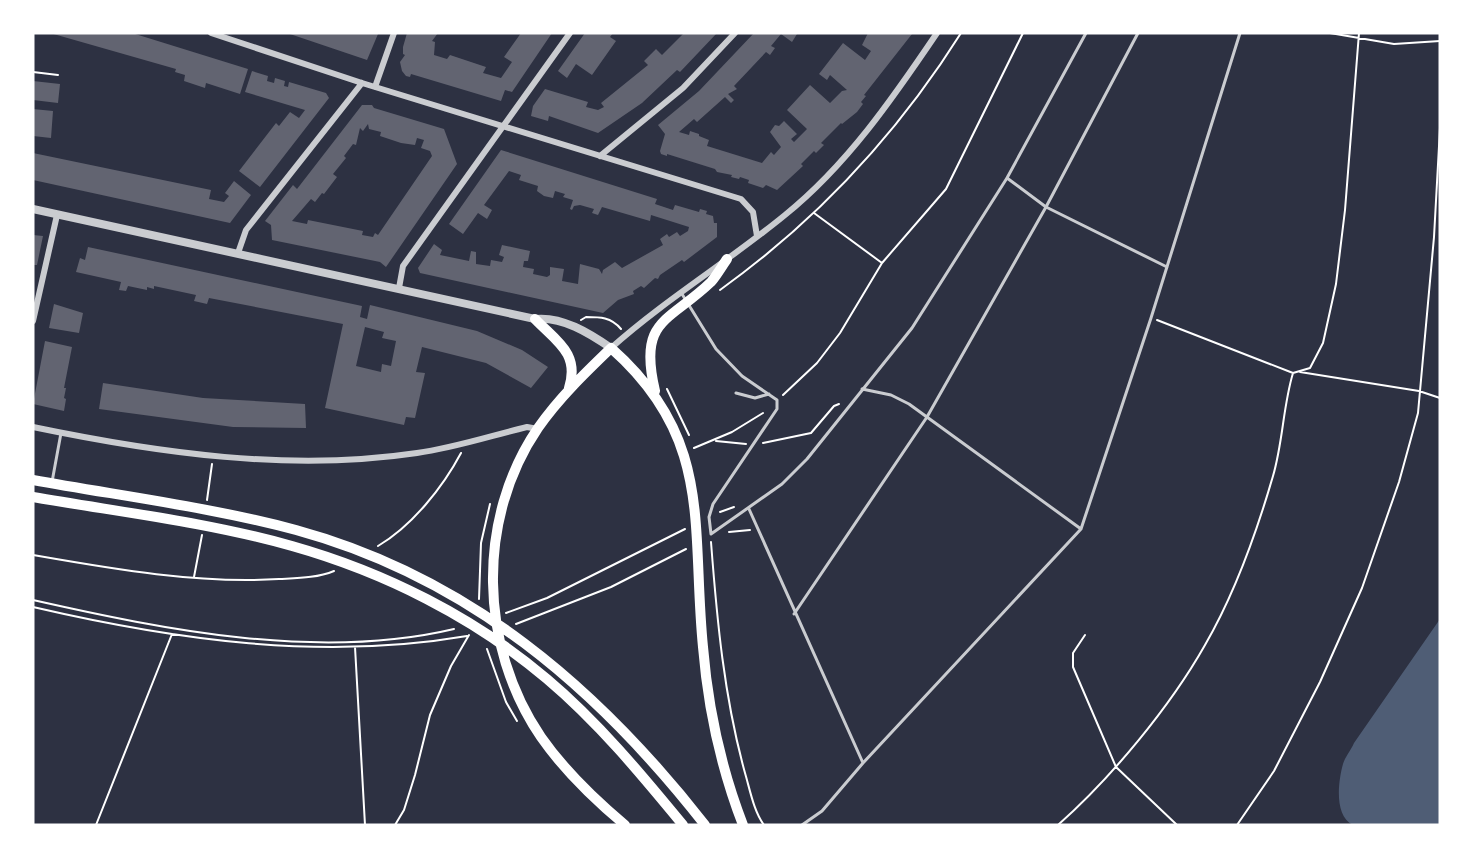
<svg xmlns="http://www.w3.org/2000/svg" width="1473" height="858" viewBox="0 0 1473 858" font-family="Jost,sans-serif">
<style>
.water{fill:#4f5d75}
.building{fill:#626471;fill-rule:evenodd}
.lines{fill:none;stroke-linecap:round;stroke-linejoin:round}
.path{stroke:#fff;stroke-width:2}
.service{stroke:#caccd0;stroke-width:3}
.minor{stroke:#caccd0;stroke-width:6}
.tertiary{stroke:#caccd0;stroke-width:8}
.trunk{stroke:#fff;stroke-width:10}
</style>
<rect width="100%" height="100%" fill="#2d3142"/>
<path class="water" d="M1440,619v206h-87c-19,-9 -15,-43 -10,-61 2,-7 8,-14 11,-21z"/>
<path class="building" d="M50,33h82l116,36 -8,25 -34,-11 -1,5 -21,-7 1,-6 -10,-3 1,-3z
M287,33h89l2,1 -11,26z
M407,33h31l-6,8 3,1 -1,13 13,4 3,-4 36,12 -3,6 18,5 11,-16 -8,-5 17,-24h31l-40,59 -7,-2 -4,11 -90,-27 -1,3 -4,-1 -4,-5 -2,-9 5,-7 -2,-1v-7z
M585,33h28l-3,4 6,4 -24,34 -16,-11 -9,14 -9,-7z
M684,33h33l-37,39 -3,-2 -35,33 -44,30 -49,-17 -1,5 -17,-5 2,-10 12,-17 43,13 -2,5 12,3 6,-3 -3,-4 47,-38 -4,-4 12,-12 6,6z
M754,33l43,1 -5,8 -11,-8 -10,12 4,2 -5,7 -4,-3 -32,34 3,3 -9,5 6,6 -3,3 -6,-6 -28,25 -3,-3 -15,13 10,3 1,-4 9,3v2l10,4 -2,6 55,17 9,-11 3,3 7,-8 -11,-15 5,-7 4,1 5,-5 13,13 -6,5 3,3 13,-13 -20,-19 23,-25 20,18 12,-12 5,-1 -17,-15 -3,5 -8,-6 24,-31 22,17 6,-9 -9,-6 6,-12 44,1 -48,61 2,1 -5,6 2,2 -6,8 -15,12 -1,-1 -20,20 3,2 -8,8 -2,-2 -13,13 2,2 -26,24 -11,-5 -3,3 -15,-5 1,-3 -9,-3 -1,2 -8,-2 1,-2 -15,-3 -2,-3 -48,-15v2l-6,-2 -1,-3 5,-17 -7,-9 41,-34z
M252,71l16,5 -1,5 7,2 1,-5 10,3 -1,5 4,1 1,-5 37,11 3,5 -69,89 -21,-16 37,-48 3,3 11,-14 9,6 6,-8 -60,-18z
M33,81l27,3 -2,19 -25,-3z
M362,105h10l2,3 70,21 13,35 -71,103 -6,-5 -108,-22 -1,-15 -6,-4 28,-36 4,4zM368,124l1,5 12,3 -1,4 21,7 14,2 2,-7 7,2 -3,8 9,3 2,5 -54,79 -3,-2 -2,4 -11,-2 1,-4 -55,-11 -1,4 -15,-3 19,-22 4,3 7,-9 2,1 13,-17 -4,-3 13,-16 -2,-2 9,-12 3,1 4,-17 3,3z
M33,109l20,2 -2,27 -18,-2z
M501,150l156,49 -2,5 18,6 2,-5 24,7 1,-3 7,2 -1,3 7,2 1,7h3v14l-33,25 -2,-2 -22,15 -2,4 -3,-1 -11,10 -3,-2 -8,5 1,3 -16,6 -15,13 -183,-40 -2,-5 16,-24 8,6 -2,5 29,6 2,-10 5,1v12l14,2 1,-6 11,2 2,-5 -5,-2 3,-10 28,6 -2,10h-4l-1,6 11,2 -1,5 14,3 3,-2v-8l14,2 -2,12 16,3 2,-20 19,5 3,5 1,-4 12,-8 7,6 41,-23 -3,-6 7,-5 2,3 8,-5 3,4 8,-5 1,-4 -38,-12 -1,6 -48,-14 -4,8 -6,-2 2,-4 -14,-4 -6,1 -2,4 -2,-1 3,-9 -10,-3 2,-3 -10,-3 -2,7 -9,-2 -7,-5 1,-5 -19,-6 2,-5 -12,-4 -25,34 8,5 -5,9 -9,-6 -15,21 -14,-10z
M33,153l178,37 -2,9 15,3 5,-6 -4,-3 9,-12 17,14 -21,28 -197,-43z
M33,235l10,1 -6,29h-4z
M88,247l274,59 -2,11 7,2 3,-14 107,26 45,19 26,17 -17,21 -45,-25 -64,-16 -6,25 9,1 -10,45 -9,-1 -2,8 -79,-17 18,-84 -134,-26 -2,6 -13,-3 2,-6 -42,-9v3l-7,-2v3l-19,-4 -2,5 -7,-1 2,-8 -45,-10 4,-14 5,2zM365,327l19,5 -2,6 14,3 -5,25 -9,-2 -1,8 -25,-6z
M54,304l29,9 -4,20 -30,-5z
M45,341l27,6 -8,41h2l-2,10 2,1 -2,12 -31,-7z
M103,383l100,15 102,6 1,24 -73,-1 -134,-18z"/>
<g class="lines">
<path class="path" d="M1330,33l64,11 46,-3
M33,72l25,3
M814,213l68,50
M720,290c96,-69 178,-157 241,-257
M581,320l5,-3c14,0 25,0 35,12
M1157,320l136,53 17,-5 13,-25 13,-59 9,-74 14,-177
M1300,372l119,19 21,7
M667,389l22,46
M783,395l34,-32 23,-30 42,-70 64,-74 77,-156
M716,441l30,3
M763,443l48,-10 23,-27 5,-2
M694,448l38,-16 31,-19
M207,500l5,-36
M720,512l14,-5
M729,532l21,-2
M711,542c6,78 13,155 34,231 5,17 9,39 19,52
M378,546c34,-20 65,-59 83,-93
M33,555c80,14 165,29 246,24 19,-1 38,-1 55,-8
M194,577l8,-42
M479,599l2,-56 9,-39
M33,600c133,30 286,61 421,29
M33,607c142,33 289,54 434,29
M506,613l41,-15 138,-69
M516,624l95,-37 75,-38
M1085,635l-12,18v14l43,100 61,58
M355,647l10,178
M487,649l19,53 11,19
M96,825l76,-191
M395,825l9,-15 11,-35 15,-60 21,-49 18,-31
M1058,825c53,-47 112,-118 147,-180 29,-50 52,-114 68,-169 10,-34 10,-70 20,-103
M1237,825l37,-54 46,-89 42,-94 37,-106 19,-69 16,-176 6,-109"/>
<path class="service" d="M1007,178l39,29 121,60
M682,294l34,55 26,27 35,24v9l-64,95 -4,13 2,17 71,-50 25,-25 105,-131 95,-150 79,-145
M862,389l29,6 18,9 172,125
M736,393l19,5 14,-4
M52,482l9,-49
M749,509l114,254 218,-234 70,-211 89,-285
M794,614l133,-197 119,-210 92,-174
M802,825l20,-14 41,-48"/>
<path class="minor" d="M211,33l151,50 379,116 12,13 4,24
M375,87l19,-54
M600,156l83,-68 52,-55
M238,253l8,-23 116,-147
M399,288l4,-22 167,-233
M33,321l24,-106
M611,348c55,-49 118,-87 174,-133 62,-50 108,-117 152,-182
M33,427c125,26 257,45 384,26 37,-5 73,-17 110,-26l11,2"/>
<path class="tertiary" d="M33,209l502,110c27,-3 54,14 76,29"/>
<path class="trunk" d="M535,319c21,22 45,34 34,69
M655,391c-17,-72 13,-68 56,-109 6,-7 11,-16 16,-23
M33,480c88,16 177,27 263,50 172,47 301,157 409,295
M33,497c86,15 174,25 259,49 92,26 182,71 255,133 51,43 94,95 136,146
M625,825c-31,-26 -61,-55 -84,-88 -62,-91 -65,-218 -3,-309 21,-30 47,-55 73,-80 103,91 80,177 92,299 5,61 18,121 40,178"/>
</g>
<rect width="1473" height="858" fill="none" stroke="#ffffff" stroke-width="69"/>
</svg>
